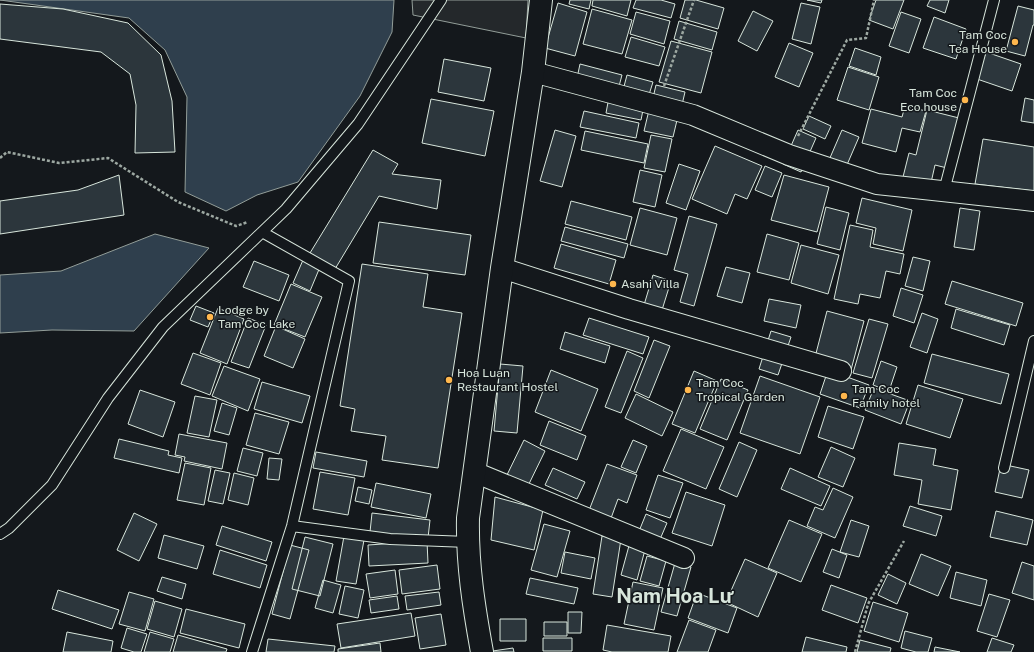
<svg xmlns="http://www.w3.org/2000/svg" width="1034" height="652" viewBox="0 0 1034 652" font-family="'Public Sans',sans-serif">
<style>
.parking{fill:#24282b;stroke:#939e99}
.water{fill:#2f3f4d;stroke:#939e99}
.building{fill:#2c363c;stroke:#d8e6dc}
.lines{fill:none;stroke-linecap:round;stroke-linejoin:round}
.service-casing{stroke:#d8e6dc;stroke-width:12}
.minor-casing{stroke:#d8e6dc;stroke-width:22}
.secondary-casing{stroke:#d8e6dc;stroke-width:24}
.path{stroke:#9da8a2;stroke-width:2.5;stroke-dasharray:3 2;stroke-linecap:butt}
.service{stroke:#14181c;stroke-width:10}
.minor{stroke:#14181c;stroke-width:20}
.secondary{stroke:#14181c;stroke-width:22}
.poi-dot{fill:#ffb74d;stroke:#14181c;stroke-width:1.5}
.labels{text-anchor:middle;dominant-baseline:central;stroke-width:3;stroke-linejoin:round;paint-order:stroke}
.poi-label{font-size:12px;fill:#d8e6dc;stroke:#14181c;text-anchor:start}
.town-label{font-size:20px;font-weight:bold;fill:#d8e6dc;stroke:#14181c}
</style>
<rect width="100%" height="100%" fill="#14181c"/>
<path class="parking" d="M412,0h116l-2,38 -113,-23z"/>
<path class="water" d="M0,0h394l-2,32 -32,64 -62,86 -41,13 -31,16 -41,-19 2,-95 -22,-47 -36,-32z
M155,234l54,14 -75,83 -82,-1 -52,3v-58l61,-4z"/>
<path class="building" d="M570,0h21l-2,9 -20,-5z
M593,0h38l-4,16 -35,-10z
M636,0h25l14,4 -4,14 -38,-10z
M685,0h11l28,8 -6,21 -38,-11z
M807,0h15l-1,3z
M876,0h28l-11,29 -24,-9z
M930,0h19l-4,13 -18,-7z
M558,3l29,9 -12,44 -30,-8z
M801,3l19,4 -9,37 -19,-5z
M0,4l63,5 65,14 33,32 11,46 3,51 -40,1 1,-48 -6,-31 -29,-22 -101,-13z
M1018,6l16,4v15h-1l-8,31 -19,-5z
M592,9l40,11 -10,34 -39,-10z
M753,11l20,10 -16,30 -19,-10z
M636,12l34,9 -6,23 -34,-10z
M901,12l20,7 -12,34 -20,-7z
M934,17l32,12 -10,30 -33,-11z
M679,21l38,11 -5,18 -38,-11z
M631,37l34,10 -6,19 -34,-9z
M671,41l41,11 -11,41 -42,-11z
M789,43l24,10 -14,34 -24,-10z
M855,48l26,9 -5,18 -27,-9z
M986,52l35,12 -9,27 -35,-12z
M444,59l47,9 -7,33 -46,-9z
M580,64l42,11 -4,15 -41,-12z
M848,67l31,10 -10,33 -32,-10z
M627,75l26,7 -6,19 -25,-7z
M656,85l29,7 -4,17 -29,-7z
M609,97l35,8 -3,15 -35,-7z
M1025,98l9,2v23l-13,-2z
M431,99l63,12 -9,45 -63,-13z
M905,106l21,5 -6,21 -18,-4 -6,24 -34,-9 9,-34 31,8z
M649,110l29,6 -5,21 -29,-6z
M927,110l36,9 -12,50 -16,-4 -7,31 -28,-7 9,-36 7,2z
M584,111l55,12 -3,15 -56,-11z
M809,116l22,10 -6,13 -22,-10z
M555,130l21,6 -14,51 -22,-6z
M798,130l18,8 -15,34 -18,-8z
M842,130l17,7 -16,37 -17,-7z
M585,131l63,13 -4,19 -63,-13z
M651,135l21,4 -7,33 -21,-4z
M983,139l51,8v44l-59,-7z
M715,146l47,20 -15,33 -12,-5 -8,20 -35,-15z
M373,150l25,14 -6,10 49,6 -4,29 -58,-13 -44,73 -25,-16z
M679,164l21,7 -14,39 -20,-7z
M765,166l17,7 -10,24 -17,-7z
M640,170l22,5 -7,32 -22,-5z
M119,175l5,40 -124,19v-33l78,-11z
M784,175l45,12 -12,45 -46,-12z
M862,198l50,12 -9,41 -30,-7 3,-16 -20,-5z
M571,201l61,16 -6,23 -61,-16z
M826,207l23,6 -9,37 -23,-6z
M640,208l37,10 -10,37 -37,-10z
M960,208l20,3 -6,39 -20,-3z
M689,216l28,8 -23,82 -14,-4 8,-28 -14,-4z
M379,222l92,13 -6,40 -92,-12z
M850,225l23,5 -3,17 34,7 -4,20 -14,-3 -6,27 -20,-4 -2,10 -24,-5z
M565,227l63,17 -4,14 -63,-17z
M767,234l32,9 -10,37 -32,-8z
M561,244l55,16 -7,24 -55,-16z
M801,245l38,10 -11,39 -37,-11z
M913,257l17,4 -7,30 -18,-5z
M303,260l17,7 -10,24 -17,-8z
M254,261l35,14 -10,26 -36,-14z
M362,264l66,10 -5,33 39,6 -24,155 -56,-8 4,-24 -35,-5 4,-22 -15,-3z
M726,267l24,6 -8,30 -25,-7z
M653,275l18,6 -9,29 -18,-5z
M952,281l71,22 -7,23 -71,-22z
M291,284l31,13 -17,40 -31,-12z
M901,288l22,7 -9,28 -21,-7z
M769,299l32,6 -5,23 -32,-7z
M196,306l18,7 -6,14 -18,-7z
M218,308l26,11 -17,45 -27,-11z
M956,309l54,16 -6,20 -53,-17z
M827,311l37,10 -13,49 -37,-9z
M922,313l16,6 -11,34 -17,-6z
M248,318l18,7 -17,43 -18,-6z
M589,318l60,19 -6,17 -60,-19z
M869,319l19,5 -16,54 -19,-5z
M276,326l29,13 -12,29 -29,-12z
M771,331l20,6 -13,38 -19,-6z
M565,332l45,14 -5,17 -45,-14z
M654,340l16,6 -21,52 -15,-7z
M627,351l16,7 -22,55 -16,-6z
M193,353l28,10 -11,32 -29,-11z
M932,354l77,20 -8,30 -77,-21z
M881,361l16,6 -8,24 -16,-6z
M500,364l23,2 -6,67 -23,-2z
M224,366l36,13 -12,32 -36,-15z
M551,370l47,19 -17,42 -46,-19z
M828,370l41,15 -9,23 -40,-14z
M694,371l23,10 -22,52 -23,-9z
M760,376l60,21 -20,57 -60,-21z
M721,379l27,11 -21,50 -27,-11z
M262,382l48,14 -8,27 -48,-14z
M918,385l45,14 -13,39 -44,-14z
M874,388l36,13 -9,23 -36,-14z
M140,390l35,12 -12,35 -35,-13z
M636,394l37,18 -11,24 -37,-18z
M195,396l22,4 -8,37 -22,-4z
M222,403l15,5 -8,27 -15,-4z
M828,406l36,11 -11,32 -35,-12z
M255,413l34,9 -10,32 -33,-9z
M549,421l37,15 -9,24 -37,-15z
M681,429l43,18 -18,42 -43,-18z
M179,434l48,9 -5,26 -38,-8 1,-4 -10,-2z
M119,439l50,12 -1,4 14,3 -3,15 -65,-15z
M524,440l21,11 -19,39 -21,-11z
M633,440l14,6 -11,27 -15,-6z
M739,442l18,8 -20,47 -18,-8z
M899,443l37,6 -3,16 25,5 -7,40 -33,-6 4,-24 -28,-5z
M831,447l24,11 -12,29 -25,-10z
M243,448l20,5 -6,23 -20,-5z
M316,452l51,9 -3,16 -51,-9z
M269,458l13,1 -3,21 -12,-1z
M185,463l26,5 -7,37 -27,-5z
M607,464l30,11 -10,28 -9,-4 -8,22 -22,-8z
M1001,464l28,6 -7,28 -27,-6z
M553,468l32,14 -8,17 -32,-14z
M790,468l40,18 -9,20 -40,-17z
M215,470l15,3 -7,31 -15,-3z
M320,472l35,6 -7,37 -35,-6z
M234,473l20,5 -6,27 -20,-5z
M658,475l25,8 -13,35 -24,-8z
M376,483l55,11 -5,24 -55,-11z
M358,487l14,3 -3,14 -14,-3z
M833,488l20,9 -18,41 -28,-12 8,-19 8,3z
M686,492l39,13 -13,41 -40,-13z
M495,497l48,13 -9,40 -43,-10z
M910,506l32,10 -6,20 -33,-10z
M996,511l37,9 -6,25 -37,-8z
M134,513l23,11 -18,37 -22,-11z
M372,513l58,7 -2,18 -58,-6z
M646,514l21,9 -9,21 -21,-8z
M789,520l33,14 -21,48 -33,-14z
M851,520l18,6 -10,31 -19,-5z
M544,524l26,7 -13,46 -26,-7z
M222,526l50,16 -6,19 -50,-16z
M164,535l40,11 -7,23 -39,-11z
M344,536l20,4 -8,44 -20,-3z
M602,536l19,3 -9,58 -19,-3z
M305,537l28,7 -13,52 -28,-7z
M427,541l1,22 -59,3 -1,-21z
M630,542l16,4 -9,34 -16,-5z
M290,545l19,5 -19,69 -18,-5z
M832,549l15,6 -8,23 -16,-6z
M220,550l47,15 -7,23 -47,-14z
M565,552l30,6 -4,21 -30,-6z
M921,554l30,12 -13,30 -29,-12z
M647,556l19,5 -7,25 -19,-5z
M745,559l32,14 -19,44 -32,-15z
M1022,562l12,4v34l-22,-7z
M675,563l16,4 -14,49 -16,-4z
M437,565l3,24 -38,5 -3,-24z
M395,570l3,24 -28,4 -4,-24z
M956,572l31,8 -6,26 -31,-8z
M888,574l18,9 -9,21 -19,-9z
M162,577l24,7 -4,15 -25,-8z
M530,578l48,10 -4,16 -48,-10z
M323,580l18,5 -8,28 -18,-5z
M633,582l30,6 -9,42 -30,-6z
M831,585l36,13 -9,25 -36,-13z
M345,586l19,4 -6,28 -19,-4z
M58,590l61,20 -7,19 -60,-20z
M129,592l25,7 -9,32 -26,-7z
M439,592l2,13 -34,5 -2,-14z
M697,593l40,15 -9,25 -40,-15z
M989,594l21,6 -13,37 -20,-6z
M397,596l2,13 -28,4 -2,-13z
M155,601l27,8 -8,28 -27,-8z
M873,602l35,11 -9,29 -35,-11z
M186,609l59,15 -6,24 -59,-15z
M568,612h14l-1,21h-13z
M411,613l4,23 -74,12 -4,-24z
M441,614l5,31 -26,4 -5,-31z
M500,619h26v22h-26z
M689,620l27,10 -8,22h-31z
M544,622h23v14h-23z
M607,625l64,11 -3,16h-56l-9,-2z
M127,628l20,6 -6,18h-7l-13,-4z
M905,631l27,7 -4,14h-12l-15,-4z
M67,632l46,9 -2,11h-48z
M150,632l24,7 -4,13h-26z
M178,635l49,14 -1,3h-53z
M806,637l41,10 -1,5h-44z
M543,638h29v13h-29z
M992,638l22,7 -3,7h-24z
M268,639l67,7 -1,6h-68z
M860,640l31,8 -1,4h-33z
M380,643l1,9h-43v-3z
M935,647l25,5h-26z
M513,648l1,4h-28z"/>
<g class="lines">
<g class="service-casing">
<path id="service" d="M944,191l50,-191
M1004,468l30,-127
M292,526l98,13 78,3
M0,534l9,-6 43,-43 56,-87 55,-71 123,-118 72,-85 83,-124
M252,652l40,-126 57,-245 -87,-49"/>
</g>
<g class="minor-casing">
<path id="minor" d="M533,72l160,43 96,40 88,29 157,17
M502,268l127,41 212,62
M474,472l210,86"/>
</g>
<g class="secondary-casing">
<path id="secondary" d="M482,652c-8,-44 -15,-88 -14,-134l34,-250 31,-196 8,-72"/>
</g>
<path class="path" d="M664,86l30,-86
M798,136l49,-96 19,-2 8,-38
M0,158l7,-6 52,11 49,-5 70,44 58,24 12,-4
M855,652l13,-48 36,-63"/>
<use href="#service" class="service"/>
<use href="#minor" class="minor"/>
<use href="#secondary" class="secondary"/>
</g>
<g class="poi-dot">
<circle cx="1015" cy="42" r="4"/>
<circle cx="965" cy="100" r="4"/>
<circle cx="613" cy="284" r="4"/>
<circle cx="210" cy="317" r="4"/>
<circle cx="449" cy="380" r="4"/>
<circle cx="688" cy="390" r="4"/>
<circle cx="844" cy="396" r="4"/>
</g>
<g class="labels">
<g class="poi-label">
<text x="1007" y="35" text-anchor="end">Tam Coc<tspan x="1007" dy="14">Tea House</tspan></text>
<text x="957" y="93" text-anchor="end">Tam Coc<tspan x="957" dy="14">Eco house</tspan></text>
<text x="621" y="284">Asahi Villa</text>
<text x="218" y="310">Lodge by<tspan x="218" dy="14">Tam Coc Lake</tspan></text>
<text x="457" y="373">Hoa Luan<tspan x="457" dy="14">Restaurant Hostel</tspan></text>
<text x="696" y="383">Tam Coc<tspan x="696" dy="14">Tropical Garden</tspan></text>
<text x="852" y="389">Tam Coc<tspan x="852" dy="14">Family hotel</tspan></text>
</g>
<g class="town-label">
<text x="675" y="596">Nam Hoa Lư</text>
</g>
</g>
</svg>
